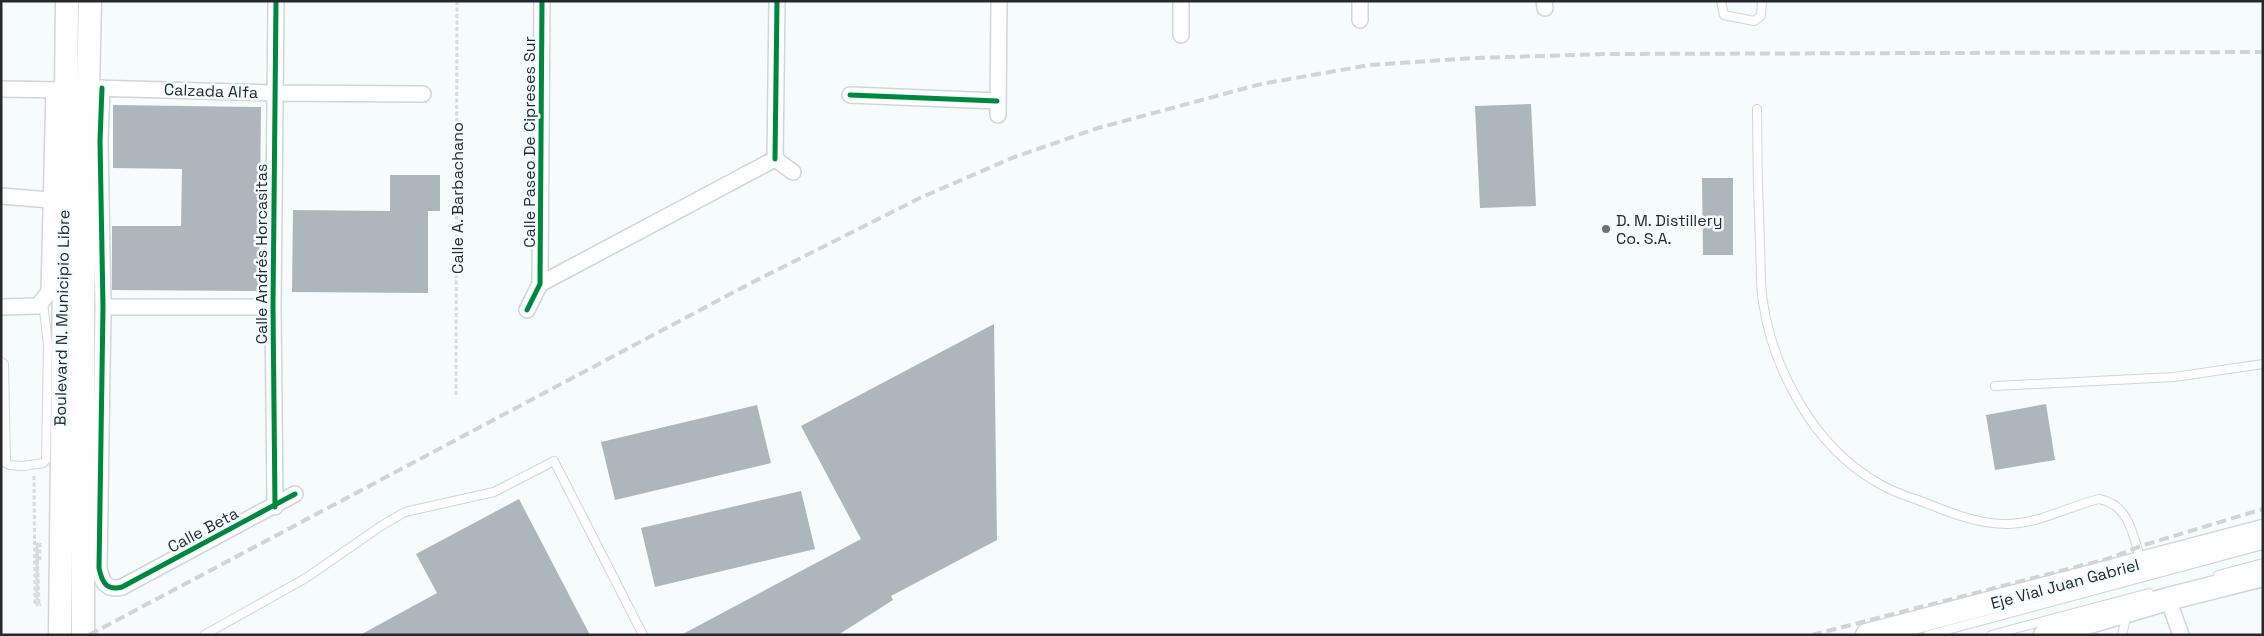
<svg xmlns="http://www.w3.org/2000/svg" width="2264" height="636" viewBox="0 0 2264 636" font-family="'Space Grotesk',sans-serif">
<style>
.building{fill:#adb6ba}
.lines{fill:none;stroke-linecap:round;stroke-linejoin:round}
.lane-casing{stroke:#d2d5d6;stroke-width:10}
.street-casing{stroke:#d2d5d6;stroke-width:18}
.primary-casing{stroke:#d2d5d6;stroke-width:25}
.path{stroke:#d9dbdb;stroke-width:3;stroke-dasharray:4 2.5;stroke-linecap:butt}
.lane{stroke:#fefeff;stroke-width:8}
.street{stroke:#fefeff;stroke-width:15}
.primary{stroke:#fefeff;stroke-width:22}
.rail{stroke:#d2d4d4;stroke-width:4;stroke-dasharray:10 5;stroke-linecap:butt}
.cycleway-casing{stroke:#f3fdff;stroke-width:8}
.cycleway{stroke:#00873e;stroke-width:5}
.poi-dot{fill:#6e7273;stroke:#f3fdff;stroke-width:2}
.labels{text-anchor:middle;dominant-baseline:central;stroke-width:5;stroke-linejoin:round;paint-order:stroke}
.street-label{font-size:16px;fill:#252929;stroke:#f3fdff}
.poi-label{font-size:16px;fill:#252929;stroke:#f3fdff;text-anchor:start}
</style>
<rect width="100%" height="100%" fill="#f6fbfc"/>
<path class="building" d="M1531,104l5,102 -56,2 -5,-102z
M113,105l148,2 -2,184 -147,-1v-64h69l1,-57 -69,-1z
M390,175h50v36h-12v82l-136,-1 1,-82 97,1z
M1702,178h31v77h-30z
M994,324l3,216 -106,56 2,4 -55,35h-157l180,-96 -60,-113z
M2046,404l9,56 -60,10 -9,-55z
M757,405l14,58 -156,37 -14,-58z
M801,491l14,58 -160,38 -14,-59z
M519,499l71,136h-230l77,-42 -21,-39z"/>
<g class="lines">
<g class="lane-casing">
<path id="lane" d="M1721,1l3,14 30,6 7,-5 1,-15
M1757,109c0,46 1,91 3,136 1,19 0,39 3,57 10,67 50,142 110,178 14,9 29,15 45,20 28,11 60,25 91,24 31,-1 61,-18 90,-25 31,6 34,37 42,62
M1,362l3,2 2,99 3,2 14,1 20,-3 3,-3 2,-115 -5,-43
M1995,386l179,-9 89,-13
M2218,575l45,-12
M204,635l102,-57 75,-52 24,-14 89,-20 60,-31 89,174
M1928,635l335,-90
M1991,635l158,-42
M2122,635l3,-13 -3,-7"/>
</g>
<g class="street-casing">
<path id="street" d="M1360,1v19
M1544,1l1,7
M1181,35v-34
M92,88l183,5 148,1
M102,88l-2,53 3,166 -4,261c3,14 7,23 23,19l173,-93
M1,89l61,1
M850,95l147,6
M998,115l1,-114
M775,159l2,-158
M775,159l18,13
M1,196l49,4
M540,284l235,-125
M1,307l37,-1 11,-14 5,-202
M103,307h170
M527,310l13,-26 2,-283
M275,507l-2,-200 3,-306
M2168,599l13,36"/>
</g>
<g class="primary-casing">
<path id="primary" d="M60,635l7,-634
M83,635v-331l7,-303
M1867,635l396,-104
M2045,635l123,-36 95,-24"/>
</g>
<path class="path" d="M456,395l1,-394
M34,476l1,129h2v-61l2,61 2,-1
M40,560v-17l2,1"/>
<use href="#lane" class="lane"/>
<use href="#street" class="street"/>
<use href="#primary" class="primary"/>
<path class="rail" d="M89,635l662,-352 171,-86 90,-39 86,-30 163,-44 109,-19 105,-7 132,-4 656,-2
M1812,635l295,-76 37,-14 119,-36"/>
<g class="cycleway-casing">
<path id="cycleway" d="M102,88l-2,53 3,166 -4,261c3,14 7,23 23,19l173,-93
M850,95l147,6
M775,159l2,-158
M527,310l13,-26 2,-283
M275,507l-2,-200 3,-306"/>
</g>
<use href="#cycleway" class="cycleway"/>
</g>
<circle class="poi-dot" cx="1606" cy="229" r="5"/>
<g class="labels">
<g class="street-label">
<text transform="translate(211 91) rotate(2)">Calzada Alfa</text>
<text transform="translate(529 142) rotate(-90)">Calle Paseo De Cipreses Sur</text>
<text transform="translate(457 198) rotate(-90)">Calle A. Barbachano</text>
<text transform="translate(261 254) rotate(-90)">Calle Andrés Horcasitas</text>
<text transform="translate(62 318) rotate(-89)">Boulevard N. Municipio Libre</text>
<text transform="translate(203 530) rotate(-28)">Calle Beta</text>
<text transform="translate(2065 584) rotate(-15)">Eje Vial Juan Gabriel</text>
</g>
<g class="poi-label">
<text x="1616" y="220">D. M. Distillery<tspan x="1616" dy="18">Co. S.A.</tspan></text>
</g>
</g>
<rect width="2264" height="636" fill="none" stroke="#252929" stroke-width="5"/>
</svg>
